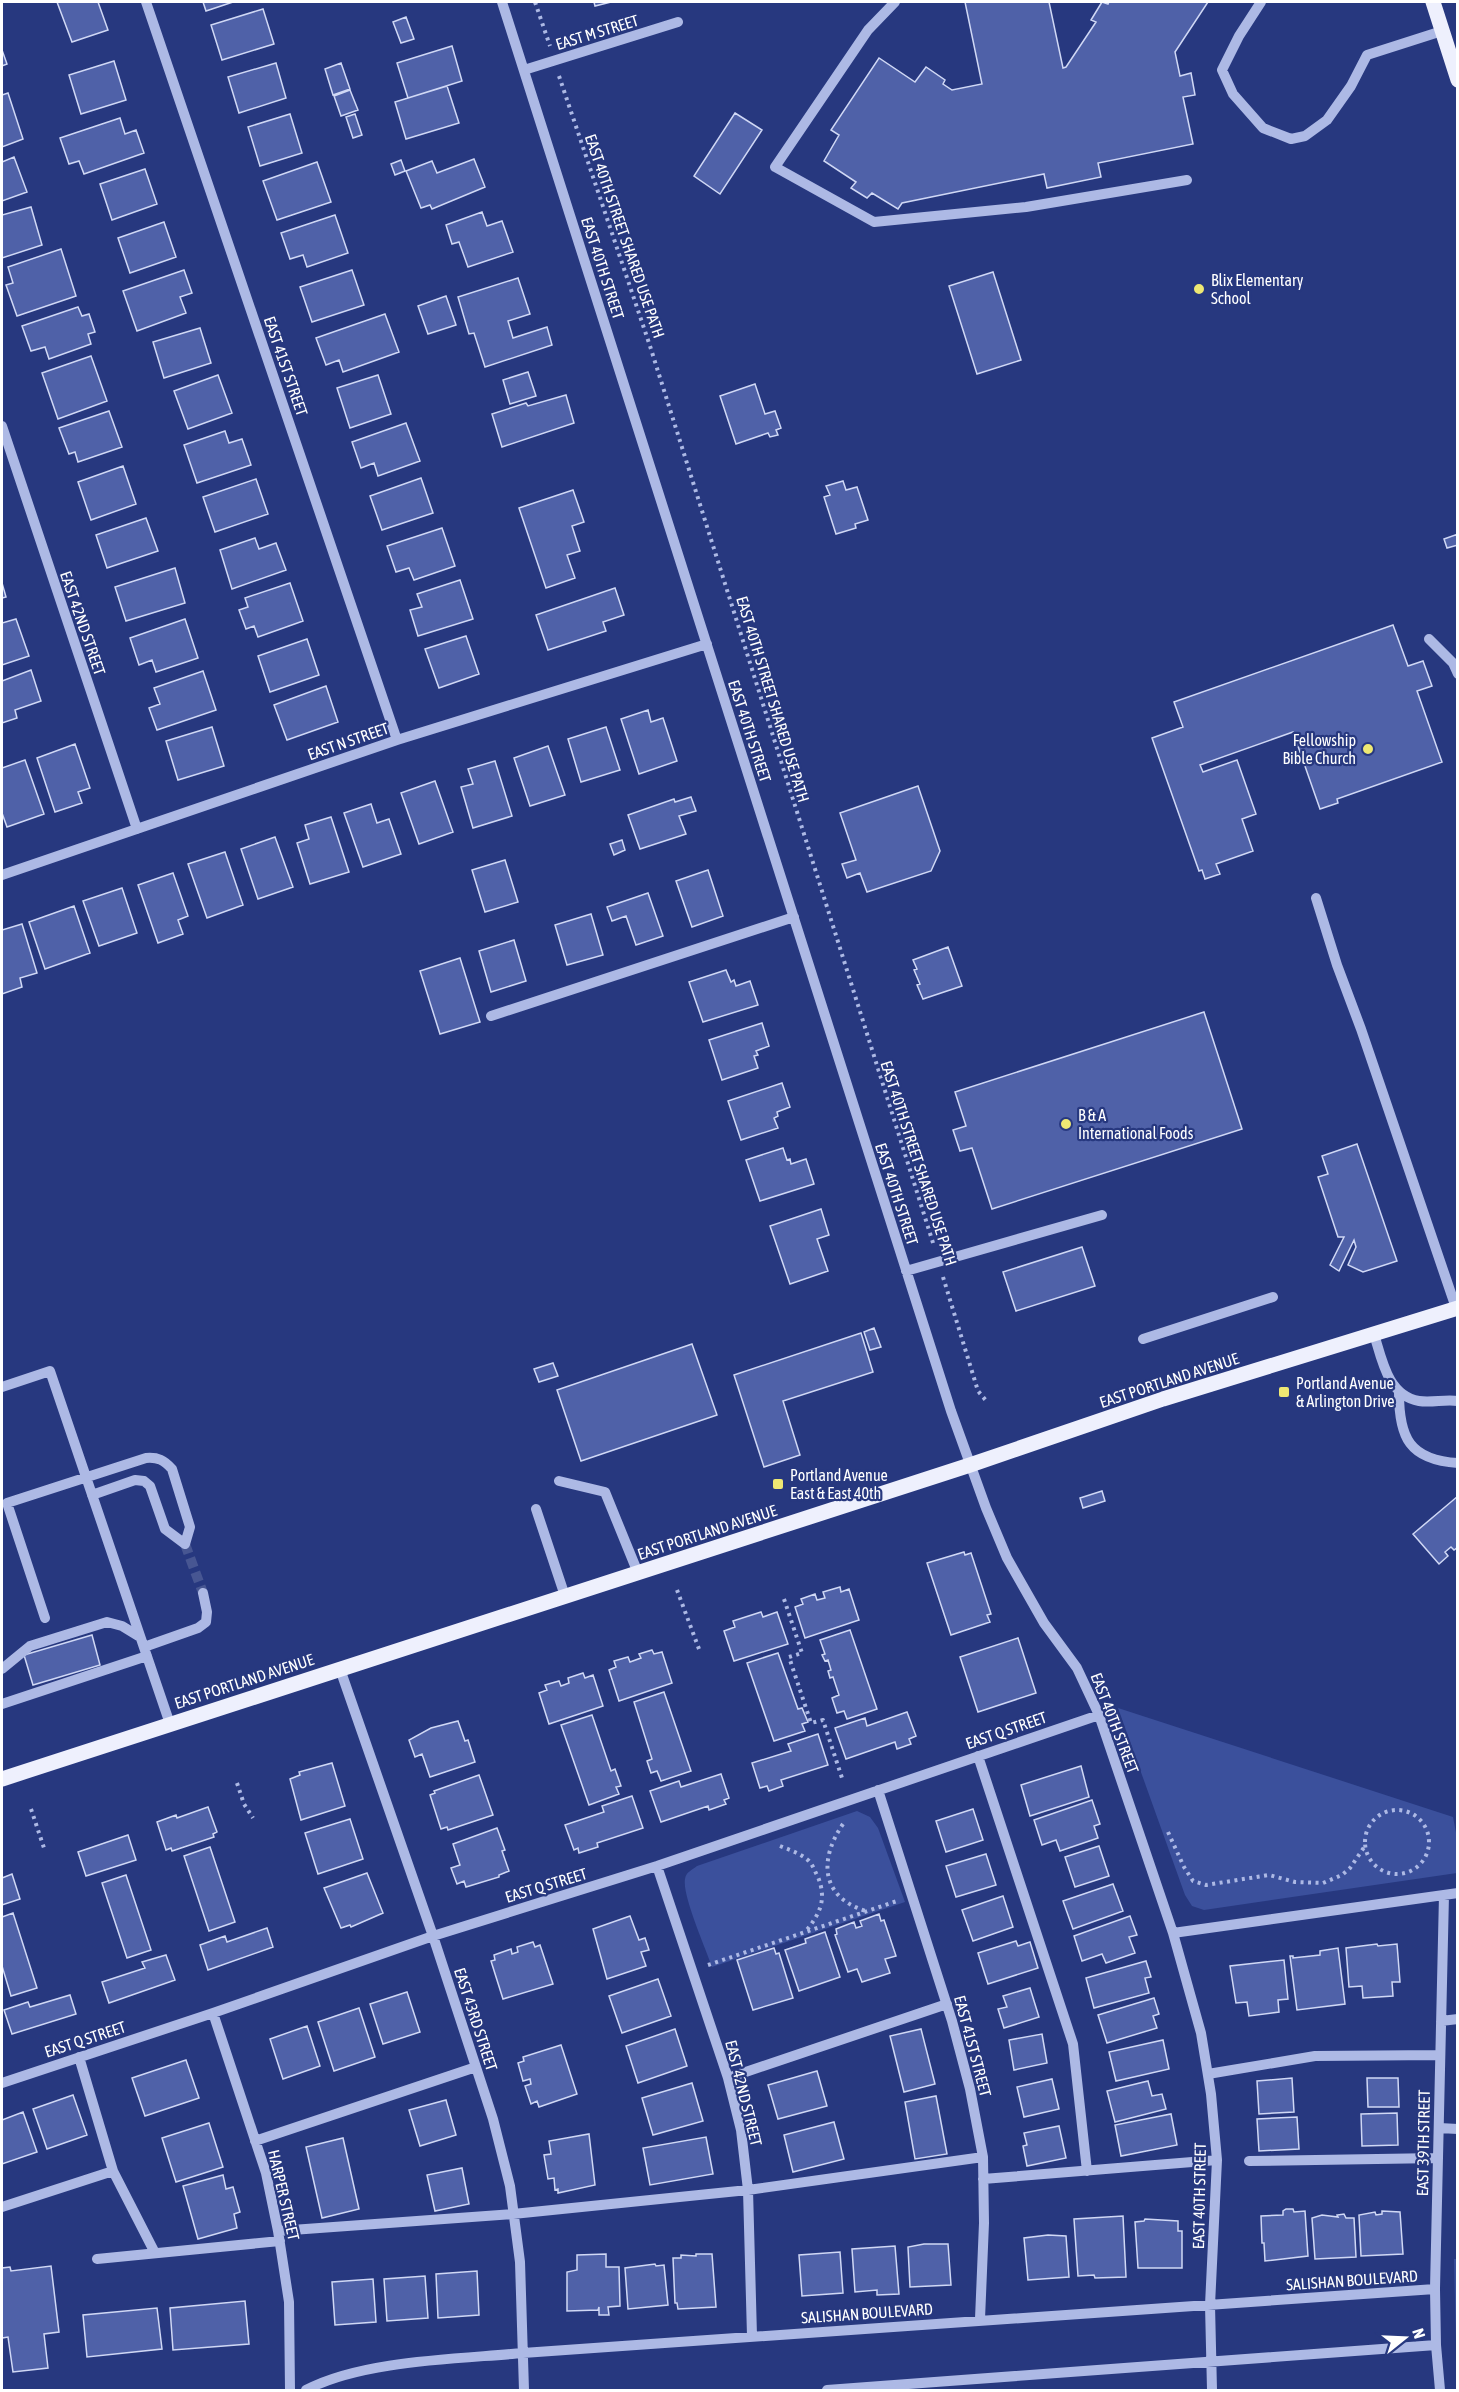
<svg xmlns="http://www.w3.org/2000/svg" width="1459" height="2392" viewBox="0 0 1459 2392" font-family="'Asap Condensed',sans-serif">
<style>
.green{fill:#3b509c}
.building{fill:#4f61a8;stroke:#d0d8f5;stroke-width:1.5}
.lines{fill:none;stroke-linecap:round;stroke-linejoin:round}
.minor-tunnel{stroke:#475692;stroke-width:10;stroke-dasharray:10 5;stroke-linecap:butt}
.path{stroke:#adb9e5;stroke-width:4;stroke-dasharray:3 4.5;stroke-linecap:butt}
.minor{stroke:#adb9e5;stroke-width:10}
.major{stroke:#eef0fd;stroke-width:15}
.poi-dot{fill:#eee873;stroke:#27387f;stroke-width:2}
.labels{text-anchor:middle;dominant-baseline:central;stroke-width:4.5;stroke-linejoin:round;paint-order:stroke}
.street-label{font-size:16px;fill:#fff;stroke:#27387f}
.poi-label{font-size:16px;fill:#fff;stroke:#27387f;text-anchor:start}
</style>
<rect width="100%" height="100%" fill="#27387f"/>
<path class="green" d="M1118,1708l335,109 4,21v35l-253,37 -12,-4 -7,-11z
M857,1811l13,6 8,11 27,74 -193,65c-6,-18 -30,-72 -27,-88 1,-7 7,-9 12,-13z
M1454,2259h4l-1,127v-1z"/>
<path class="building" d="M57,2h41l10,28 -36,12z
M203,2h30l-27,9z
M594,2h17l-16,4z
M965,2h84l14,66 3,-1 30,-45 -5,-2 11,-18 6,2 1,-2h99l-33,50 5,24 11,-3 4,22 -12,2 10,47 -95,19 3,14 -54,11 -3,-14 -142,29 -4,6 -26,-16 -5,5 -16,-10 5,-6 -32,-21 15,-26 -8,-5 48,-72 36,24 11,-15 19,13 -2,4 9,6 30,-6z
M263,9l11,35 -52,16 -11,-35z
M406,17l8,22 -13,4 -8,-21z
M452,46l10,35 -54,17 -11,-35z
M2,50l5,14 -5,2z
M114,61l12,39 -45,14 -12,-39z
M276,63l10,35 -47,15 -11,-36z
M341,63l9,26 -17,6 -8,-26z
M447,86l12,37 -53,16 -11,-37z
M350,90l8,20 -17,6 -7,-20z
M8,93l15,46 -21,8v-52z
M735,113l27,17 -42,64 -26,-18z
M290,114l12,39 -42,13 -12,-39z
M355,114l7,21 -9,3 -7,-21z
M120,118l5,16 11,-4 8,23 -60,21 -5,-13 -10,3 -9,-26z
M14,157l13,35 -25,9v-39z
M474,159l11,28 -53,22 -2,-4 -9,3 -15,-37 26,-10 5,12z
M401,160l4,11 -10,4 -4,-11z
M317,162l14,40 -54,18 -14,-39z
M145,169l12,35 -45,16 -12,-36z
M31,207l11,38 -40,13v-43z
M482,212l5,14 15,-5 11,31 -45,15 -9,-25 -7,2 -6,-19z
M335,215l13,38 -41,14 -4,-12 -13,4 -9,-26z
M164,222l12,35 -46,16 -12,-35z
M61,249l15,47 -59,20 -11,-31 7,-2 -5,-16z
M184,270l8,23 -12,4 6,16 -49,18 -14,-40z
M352,270l12,35 -52,17 -12,-35z
M993,272l28,88 -44,14 -28,-88z
M518,278l12,36 -22,7 5,17 34,-11 5,18 -67,22 -11,-34 -5,1 -11,-37z
M446,296l10,29 -28,9 -10,-28z
M78,307l4,9 7,-2 6,18 -7,2 3,10 -42,15 -4,-12 -14,4 -9,-25z
M385,314l14,38 -56,20 -4,-12 -13,5 -10,-27z
M200,328l11,35 -47,15 -11,-36z
M91,356l16,45 -49,18 -16,-46z
M528,372l8,24 -26,8 -7,-24z
M218,375l14,38 -44,16 -14,-38z
M378,375l13,39 -41,14 -13,-40z
M755,384l10,30 10,-3 6,17 -5,2 2,5 -8,2 -2,-4 -32,11 -16,-48z
M566,395l8,28 -72,24 -10,-33 34,-11 2,3z
M109,411l13,36 -44,15 -3,-10 -6,2 -10,-26z
M406,423l14,38 -42,15 -4,-13 -13,5 -9,-26z
M225,431l4,12 13,-4 9,26 -54,18 -13,-38z
M123,466l13,38 -45,16 -13,-38z
M421,478l12,35 -51,17 -12,-34z
M256,479l12,35 -53,18 -12,-35z
M843,481l3,9 11,-3 11,33 -13,4 1,4 -20,6 -12,-37 6,-2 -4,-9z
M573,490l11,32 -12,4 8,25 -13,4 8,23 -29,10 -27,-80z
M146,518l12,33 -51,17 -11,-33z
M442,528l13,38 -41,14 -5,-12 -13,4 -9,-26z
M1458,534v11l-11,3 -3,-9z
M255,538l4,11 17,-6 10,27 -54,19 -12,-39z
M175,568l10,35 -59,18 -11,-34z
M460,580l13,39 -55,17 -8,-26 12,-3 -5,-13z
M2,583l4,14 -4,1z
M290,583l13,38 -45,16 -4,-11 -8,3 -7,-19 9,-3 -3,-9z
M615,588l9,27 -21,7 3,9 -58,19 -12,-35z
M16,619l13,37 -27,9v-42z
M185,619l13,39 -42,14 -4,-12 -13,5 -9,-27z
M1393,625l15,41 15,-5 9,25 -15,5 25,71 -105,37 1,4 -18,6 -27,-77 -93,33 3,7 34,-12 19,54 -14,5 11,32 -37,13 4,10 -15,5 -3,-9 -3,1 -47,-133 31,-11 -9,-25z
M466,636l13,38 -40,14 -14,-39z
M307,639l12,36 -49,17 -12,-36z
M31,670l10,31 -26,9 2,8 -15,5v-42z
M203,671l13,39 -59,20 -8,-22 11,-4 -6,-16z
M326,686l12,36 -51,18 -13,-35z
M648,710l3,12 12,-4 14,43 -38,13 -18,-55z
M212,727l12,39 -46,14 -12,-39z
M606,727l14,43 -39,12 -13,-43z
M75,744l15,44 -12,4 4,11 -27,9 -18,-54z
M548,746l17,49 -35,11 -16,-48z
M25,760l19,54 -37,13 -5,-14v-45z
M495,761l17,55 -39,12 -12,-41 12,-3 -5,-15z
M435,781l18,51 -34,12 -18,-51z
M918,786l22,65 -9,20 -64,21 -7,-19 -13,5 -5,-14 14,-4 -16,-47z
M691,797l5,14 -17,5 7,18 -46,15 -12,-34 46,-16 1,3z
M371,804l6,19 12,-4 12,35 -38,13 -19,-54z
M331,817l18,55 -39,12 -13,-41 12,-4 -4,-14z
M275,837l18,50 -35,12 -17,-50z
M622,840l3,10 -11,5 -4,-11z
M225,852l18,53 -36,13 -19,-54z
M505,860l13,42 -33,10 -13,-42z
M708,870l15,46 -31,11 -16,-46z
M173,873l15,43 -10,4 5,14 -25,9 -20,-58z
M122,888l15,45 -38,13 -16,-45z
M648,893l15,43 -27,9 -10,-29 -14,5 -5,-14z
M74,906l16,47 -45,16 -16,-47z
M591,914l12,41 -36,10 -12,-40z
M22,924l15,49 -17,5 2,9 -20,7v-64z
M514,940l12,41 -35,11 -12,-41z
M948,947l14,39 -39,13 -6,-14 3,-1 -6,-14 3,-1 -4,-9z
M460,958l20,64 -40,12 -20,-63z
M726,970l5,12 3,-2 2,6 14,-5 8,24 -55,17 -14,-40z
M1204,1012l38,117 -250,80 -20,-61 -12,3 -7,-21 13,-4 -11,-34z
M762,1023l7,23 -13,5 2,4 -4,1 4,12 -36,12 -13,-40z
M782,1083l8,24 -13,5 1,4 -4,2 4,10 -37,12 -13,-39z
M1357,1144l40,117 -34,11 -15,-7 8,-18 -2,-7 -15,31 -9,-6 14,-28h-6l-20,-60 10,-3 -6,-18z
M783,1148l4,12 3,-1 1,5 15,-5 8,25 -54,17 -14,-41z
M821,1209l8,26 -12,4 11,32 -38,13 -20,-58z
M1082,1247l13,39 -79,25 -13,-39z
M874,1328l7,19 -11,3 -6,-18z
M861,1333l12,39 -90,29 17,54 -36,12 -30,-92z
M692,1344l25,71 -136,46 -24,-71z
M553,1363l5,13 -19,6 -5,-13z
M1102,1491l3,10 -22,7 -3,-10z
M1458,1496v51l-4,3 -3,-3 -6,5 3,4 -9,8 -26,-30z
M964,1552l1,3 6,-2 20,61 -4,1 3,7 -39,13 -24,-72z
M840,1587l1,5 8,-3 10,31 -54,18 -10,-31 8,-3 -2,-5 14,-5 2,6 8,-2 -2,-6z
M761,1612l2,5 14,-5 11,32 -54,17 -10,-30 11,-4 -2,-6z
M850,1630l27,79 -30,10 -3,-8 -7,2 -5,-15 7,-3 -6,-18 -3,1 -2,-7 3,-1 -3,-10 -3,1 -3,-6 3,-1 -5,-14z
M92,1635l8,30 -67,20 -9,-30z
M1018,1638l18,55 -58,19 -18,-55z
M652,1650l2,4 8,-2 10,31 -53,18 -10,-31 7,-3 -2,-6 14,-4 2,5 11,-4 -2,-4z
M778,1653l20,56 4,-1 6,14 -6,2 3,7 -31,10 -27,-78z
M583,1673l2,5 8,-3 10,31 -54,18 -10,-31 8,-3 -2,-5 14,-4 2,5 8,-3 -1,-5z
M664,1692l27,79 -30,10 -4,-10 -6,2 -4,-12 5,-2 -18,-57z
M907,1712l9,24 -7,3 2,5 -14,5 -2,-7 -49,17 -11,-31 30,-10 2,8z
M592,1715l19,56 4,-2 6,17 -5,1 3,7 -30,11 -28,-80z
M458,1721l7,20 3,-1 7,22 -45,15 -8,-23 -7,3 -6,-17 22,-12z
M818,1734l10,31 -47,15 2,6 -14,5 -2,-5 -7,2 -8,-25 39,-12 -3,-7z
M332,1763l13,43 -44,14 -11,-41 10,-4 -1,-3z
M1081,1766l8,31 -59,19 -9,-31z
M721,1774l8,24 -5,2 2,4 -17,6 -1,-4 -47,16 -11,-31 29,-10 2,6z
M479,1775l14,40 -45,15 -1,-3 -6,2 -11,-34 5,-2 -1,-2z
M632,1796l11,32 -46,15 1,4 -19,6 -1,-5 -4,2 -9,-25 39,-13 -2,-6z
M1092,1800l8,24 -6,2 4,12 -38,13 -4,-11 -14,5 -8,-25z
M208,1807l9,25 -4,2 1,3 -42,14 -1,-3 -5,2 -9,-28 19,-7 1,3z
M973,1809l10,31 -37,12 -10,-31z
M350,1819l13,40 -45,15 -13,-41z
M497,1828l8,22 -3,1 7,20 -10,4v2l-33,10 -2,-6 -7,3 -6,-16 9,-3 -7,-21z
M128,1835l8,25 -50,16 -8,-24z
M1099,1846l10,30 -34,11 -10,-30z
M210,1847l25,75 -26,9 -25,-75z
M986,1854l10,31 -40,12 -10,-31z
M367,1873l16,40 -32,14 -1,-2 -9,3 -17,-40z
M12,1874l8,25 -18,6v-27z
M126,1875l25,75 -24,8 -25,-75z
M1113,1884l10,27 -50,18 -10,-28z
M1003,1896l10,31 -40,14 -11,-31z
M13,1913l24,75 -26,8 -9,-30v-49z
M879,1914l2,7 3,-1 12,36 -11,3 5,14 -28,9 -5,-13 -9,3 -13,-37 2,-1 -1,-5 18,-7 2,6 6,-2 -2,-5z
M630,1916l9,24 6,-2 4,12 -8,2 5,14 -39,13 -14,-50z
M1130,1916l7,19 -8,2 6,16 -29,10 -4,-9 -20,7 -8,-25z
M267,1928l6,19 -65,23 -8,-25 25,-9 2,6z
M825,1932l15,45 -41,14 -14,-41 21,-7 -1,-4z
M1016,1941l2,5 12,-4 8,26 -50,16 -10,-31z
M533,1942l2,5 5,-2 13,39 -50,15 -12,-38 4,-1 -1,-5 17,-6 1,5 6,-2 -1,-5z
M1377,1944l1,2 19,-2 3,38h-8l1,14 -30,2 -1,-12 -13,1 -3,-39z
M774,1948l2,6 3,-1 14,45 -40,12 -16,-50z
M1338,1948l7,56 -48,6 -7,-54h3v2l27,-3v-4z
M166,1955l9,25 -66,23 -7,-21 43,-14 -3,-6z
M1284,1960l4,39 -10,1 1,12 -30,4 -2,-14 -11,1 -6,-37z
M1146,1961l5,16 -6,1 4,15 -55,15 -8,-30z
M658,1979l13,37 -49,17 -13,-37z
M1030,1988l9,29 -35,11 -6,-19 9,-2 -4,-11z
M407,1992l13,40 -37,12 -13,-40z
M70,1995l6,19 -64,20 -8,-24 24,-8 2,5z
M1154,1998l5,16 -6,2 4,12 -50,15 -9,-28z
M359,2008l16,49 -41,14 -16,-49z
M307,2026l13,40 -37,13 -13,-40z
M675,2029l12,37 -49,17 -12,-37z
M921,2029l14,55 -31,8 -14,-56z
M1042,2034l5,29 -33,7 -5,-30z
M1163,2040l6,29 -53,12 -7,-29z
M561,2045l16,49 -38,13 -2,-6 -6,3 -6,-18 6,-2 -1,-5 -7,2 -5,-18 6,-2 -1,-4z
M186,2060l13,38 -54,18 -13,-38z
M817,2071l10,35 -49,13 -10,-34z
M1292,2078l2,34 -35,2 -2,-33z
M1367,2078h31l1,29h-31z
M1052,2079l7,30 -35,8 -7,-30z
M1148,2081l4,15 10,-2 4,15 -51,13 -8,-31z
M692,2083l11,38 -50,14 -11,-37z
M73,2095l14,40 -40,14 -14,-40z
M936,2096l11,58 -32,5 -10,-57z
M446,2100l10,35 -36,11 -11,-36z
M23,2112l14,40 -35,12v-44z
M1397,2113l1,32 -36,1 -1,-32z
M1171,2114l6,31 -56,11 -6,-31z
M1297,2117l2,32 -40,2 -2,-32z
M834,2122l10,37 -51,13 -9,-37z
M209,2123l14,44 -47,15 -14,-44z
M1059,2126l7,32 -39,8 -4,-20 4,-1 -3,-12z
M589,2134l6,51 -37,8v-4l-3,1 -1,-12 -6,1 -4,-24 7,-1 -2,-13z
M706,2137l7,37 -63,11 -7,-37z
M343,2138l16,71 -37,9 -16,-71z
M462,2168l7,36 -34,7 -8,-36z
M223,2175l3,14 7,-2 7,25 -6,2 3,14 -39,11 -15,-53z
M1286,2209h7l1,3 11,-1 3,45 -43,5 -1,-18h-2l-1,-27 22,-1v-4z
M1382,2211l18,1 3,42 -42,2 -2,-41 16,-3 1,3 6,-1z
M1344,2214l2,4h8l2,39 -41,2 -3,-41 10,-3 16,2 -1,-2z
M1123,2216l3,61 -31,1 -1,-3 -16,1 -4,-57z
M1145,2219l33,2v10h4v37h-44l-3,-46 9,-1z
M1048,2235l18,1 3,41 -41,3 -4,-42z
M924,2244h24l3,41 -41,2 -2,-40z
M895,2246l4,48 -22,1v-5l-22,2 -3,-43z
M840,2252l3,41 -41,3 -3,-41z
M606,2254v13h13l1,39 -12,1 1,8h-10v-8l-1,3 -31,1v-39l10,-2v-15z
M696,2254h16l4,53 -38,2 -1,-6h-2l-2,-45h8v-3l15,1z
M655,2264l1,2 8,-1 4,40 -40,4 -3,-41z
M51,2266l8,66 -15,2 4,34 -35,4 -5,-35 -6,1v-70l8,-1 1,4z
M477,2271l2,44 -41,3 -2,-44z
M425,2276l3,42 -41,3 -3,-42z
M373,2279l3,43 -41,3 -3,-43z
M245,2301l4,43 -76,6 -3,-42z
M157,2308l5,41 -75,8 -4,-42z"/>
<g class="lines">
<path class="minor-tunnel" d="M185,1544l18,49"/>
<path class="path" d="M535,2l15,44
M559,76l91,270 284,900
M943,1277l35,114 10,12
M677,1590l22,59
M784,1599l18,54 -13,4 22,66 12,-3 20,61
M237,1783l7,21 9,14
M31,1809l13,39
M1365 1842a32 32 0 1 1 64 0a32 32 0 1 1-64 0Z
M843,1824c-24,35 -23,73 23,87
M1168,1832l16,35 9,14 13,4 63,-10 26,7 28,1 19,-8 8,-7 15,-22
M780,1846c10,4 20,7 29,15 4,4 6,11 9,16 9,23 2,37 -13,55
M708,1965l189,-64
M1456,2263h2"/>
<path class="minor" d="M146,2l251,738
M502,2l449,1409 35,97 21,50 37,65 33,45 22,47 74,218 28,100 10,61 6,66 -7,145 2,85
M895,2l-27,28 -93,137 99,55 152,-15 161,-27
M1261,2l-22,34 -17,34 11,24 30,34 28,11 14,-3 22,-16 24,-34 16,-31 75,-24
M524,70l154,-48
M2,426l135,403
M1429,639l24,24 5,11
M2,875l395,-135 310,-96
M1316,898l21,67 24,64 95,279
M491,1016l303,-99
M906,1271l196,-56
M1374,1334c8,26 14,62 45,67 13,2 26,-2 39,0
M1143,1339l130,-42
M2,1387l48,-16 120,353
M1399,1393c0,44 10,67 59,70
M559,1481l46,11 33,81
M536,1509l29,87
M45,1618l-38,-115 139,-45c12,-1 18,2 26,11l18,58 -5,17 -20,-15 -15,-43 -6,-5 -9,-1 -43,15
M144,1647l54,-19 8,-6 1,-10 -4,-19
M2,1669l28,-23 77,-24 15,4 18,11
M340,1669l93,267 60,183 17,67 10,76 4,128
M2,1704l145,-48
M978,1756l95,288 14,127
M878,1790l74,231 18,68 13,68 1,66 -4,96
M657,1866l71,212 13,52 7,60 4,146
M1173,1933l285,-40
M213,2013l53,160 12,58 11,71 1,88
M1441,2021l17,-2
M79,2057l34,114 42,82
M1208,2074l107,-18 125,-1
M728,2078l219,-74
M2,2083l211,-70 220,-77 224,-70 442,-151
M1439,2128l19,1
M255,2141l221,-74
M1249,2161l189,-3
M983,2179l234,-19
M2,2207l111,-36
M278,2231l235,-17 235,-24 235,-33
M97,2259l183,-18
M306,2390c56,-30 154,-31 217,-37l912,-64
M827,2390l609,-45
M1440,2390l-4,-45 -1,-56 9,-394"/>
<path class="major" d="M1433,2l25,78
M2,1779l968,-314 193,-66 295,-91"/>
</g>
<g class="poi-dot">
<circle cx="1199" cy="289" r="6"/>
<circle cx="1368" cy="749" r="6"/>
<circle cx="1066" cy="1124" r="6"/>
<rect x="1278" y="1386" width="12" height="12" rx="3"/>
<rect x="772" y="1478" width="12" height="12" rx="3"/>
</g>
<g class="labels">
<g class="street-label">
<text transform="translate(597 32) rotate(-17)">EAST M STREET</text>
<text transform="translate(625 236) rotate(71)">EAST 40TH STREET SHARED USE PATH</text>
<text transform="translate(603 268) rotate(72)">EAST 40TH STREET</text>
<text transform="translate(286 366) rotate(71)">EAST 41ST STREET</text>
<text transform="translate(83 623) rotate(71)">EAST 42ND STREET</text>
<text transform="translate(773 699) rotate(73)">EAST 40TH STREET SHARED USE PATH</text>
<text transform="translate(750 731) rotate(72)">EAST 40TH STREET</text>
<text transform="translate(348 741) rotate(-19)">EAST N STREET</text>
<text transform="translate(919 1163) rotate(72)">EAST 40TH STREET SHARED USE PATH</text>
<text transform="translate(897 1194) rotate(72)">EAST 40TH STREET</text>
<text transform="translate(1169 1380) rotate(-18)">EAST PORTLAND AVENUE</text>
<text transform="translate(707 1532) rotate(-18)">EAST PORTLAND AVENUE</text>
<text transform="translate(244 1681) rotate(-18)">EAST PORTLAND AVENUE</text>
<text transform="translate(1115 1723) rotate(69)">EAST 40TH STREET</text>
<text transform="translate(1006 1730) rotate(-19)">EAST Q STREET</text>
<text transform="translate(546 1885) rotate(-17)">EAST Q STREET</text>
<text transform="translate(476 2019) rotate(72)">EAST 43RD STREET</text>
<text transform="translate(85 2039) rotate(-18)">EAST Q STREET</text>
<text transform="translate(973 2046) rotate(75)">EAST 41ST STREET</text>
<text transform="translate(744 2093) rotate(76)">EAST 42ND STREET</text>
<text transform="translate(1423 2143) rotate(-89)">EAST 39TH STREET</text>
<text transform="translate(284 2195) rotate(77)">HARPER STREET</text>
<text transform="translate(1199 2196) rotate(-89)">EAST 40TH STREET</text>
<text transform="translate(1352 2280) rotate(-4)">SALISHAN BOULEVARD</text>
<text transform="translate(867 2313) rotate(-4)">SALISHAN BOULEVARD</text>
</g>
<g class="poi-label">
<text x="1211" y="280">Blix Elementary<tspan x="1211" dy="18">School</tspan></text>
<text x="1356" y="740" text-anchor="end">Fellowship<tspan x="1356" dy="18">Bible Church</tspan></text>
<text x="1078" y="1115">B &amp; A<tspan x="1078" dy="18">International Foods</tspan></text>
<text x="1296" y="1383">Portland Avenue<tspan x="1296" dy="18">&amp; Arlington Drive</tspan></text>
<text x="790" y="1475">Portland Avenue<tspan x="790" dy="18">East &amp; East 40th</tspan></text>
</g>
</g>
<rect width="1459" height="2392" fill="none" stroke="#ffffff" stroke-width="6"/>
<g transform="translate(1405 2338) rotate(72)" stroke="#27387f" stroke-width="4.5" paint-order="stroke">
<path d="M0-4.5L10 22L0 15L-10 22Z" fill="#ffffff"/>
<text y="-9" font-size="16" font-weight="bold" text-anchor="middle" fill="#ffffff">N</text>
</g>
</svg>
